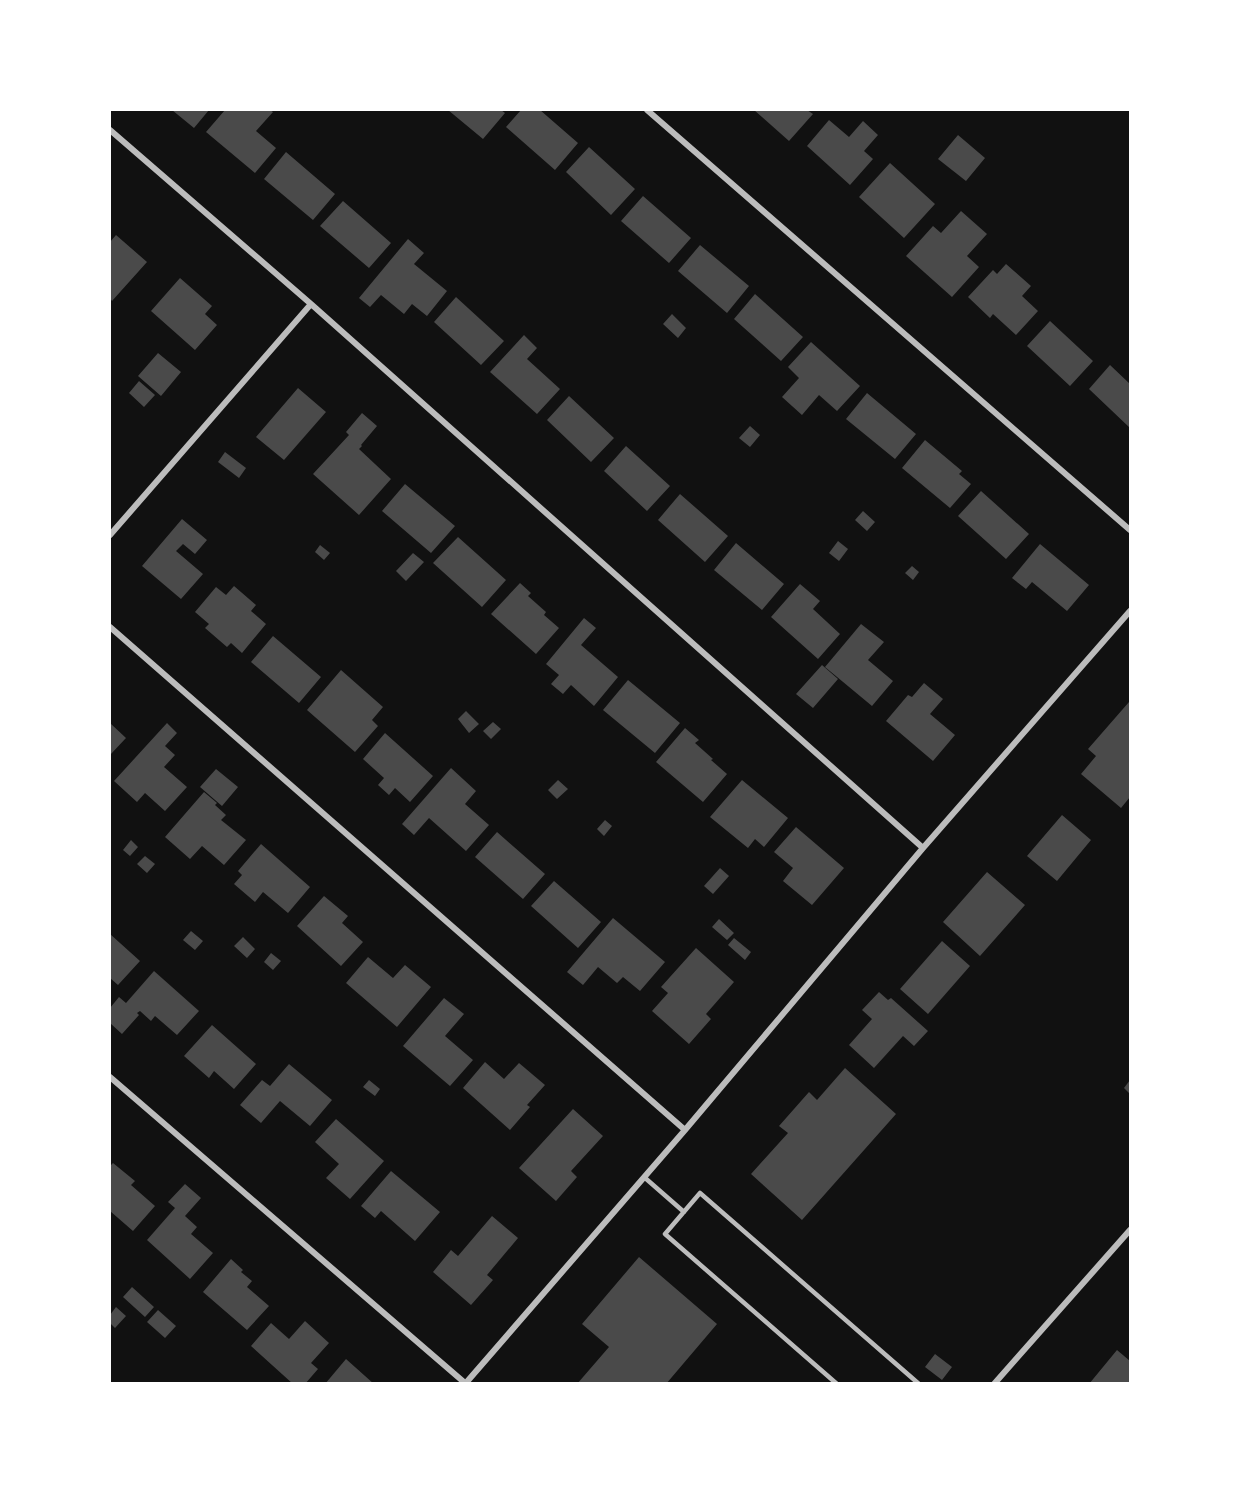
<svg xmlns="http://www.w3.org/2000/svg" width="1240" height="1493" viewBox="0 0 1240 1493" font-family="'PT Sans',sans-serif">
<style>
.building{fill:#4a4a4a}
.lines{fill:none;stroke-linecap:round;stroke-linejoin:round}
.service{stroke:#bcbcbc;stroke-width:4.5}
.minor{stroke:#bcbcbc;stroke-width:6}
</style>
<rect width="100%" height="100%" fill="#111"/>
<path class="building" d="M172,110h37l-15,18z
M225,110h45l3,2 -17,19 20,17 -21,25 -49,-41z
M448,110h53l4,3 -22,26z
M521,110h19l38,33 -23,27 -49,-43z
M754,110h53l6,4 -24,27z
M829,120l20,17 14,-16 15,14 -14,16 9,8 -23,26 -43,-39z
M958,135l27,23 -19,23 -28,-22z
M589,147l46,42 -24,26 -45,-43z
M286,152l49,42 -22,26 -49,-41z
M890,163l45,41 -31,34 -45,-41z
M643,196l48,42 -22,25 -48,-42z
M343,201l48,42 -22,25 -49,-42z
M961,211l26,23 -20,22 12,11 -27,30 -46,-41 27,-30 8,7z
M116,235l31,27 -35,39 -2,-3v-56z
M408,239l16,14 -10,11 33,27 -20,25 -15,-12 -8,10 -23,-19 -11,12 -11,-9z
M700,245l49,41 -22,27 -49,-42z
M1006,264l25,22 -9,10 16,15 -22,24 -23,-21 -3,4 -22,-21 25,-27 4,4z
M180,278l32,28 -7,8 12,11 -22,25 -44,-39z
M755,294l48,43 -22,24 -47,-42z
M456,297l48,44 -23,24 -47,-43z
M672,314l14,14 -8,10 -15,-14z
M1050,321l43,40 -23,25 -43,-40z
M524,335l13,13 -10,11 33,30 -23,25 -47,-42z
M811,342l49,44 -23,25 -18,-16 -17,20 -20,-18 17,-19 -11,-11z
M158,353l23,19 -20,24 -23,-20z
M1110,365l20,19v44l-41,-39z
M139,381l16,14 -11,12 -15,-14z
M298,388l28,24 -42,48 -28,-23z
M867,393l49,41 -21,25 -49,-40z
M569,396l45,42 -23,24 -44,-42z
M362,413l15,13 -16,19 1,1 -3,3 32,30 -32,36 -46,-41 36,-39 -3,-3z
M750,426l10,9 -10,12 -11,-9z
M925,440l37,31 -3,3 12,10 -21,24 -48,-40z
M626,446l44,40 -23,25 -43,-40z
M225,452l21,16 -7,10 -21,-16z
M405,484l50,42 -24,27 -49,-42z
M981,491l48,43 -23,25 -48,-43z
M680,494l48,42 -23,26 -47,-42z
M863,511l12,11 -8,9 -12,-11z
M182,519l25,21 -12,14 -12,-10 -7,7 27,23 -22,25 -39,-33z
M458,537l48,43 -24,27 -49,-44z
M838,541l10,8 -9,12 -10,-8z
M736,543l48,41 -22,26 -48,-40z
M1040,544l49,41 -22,26 -35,-29 -6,7 -14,-11z
M320,545l10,8 -6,7 -9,-8z
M413,553l11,9 -18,19 -10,-10z
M912,566l7,6 -6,8 -8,-7z
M520,583l11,10 -3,3 18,16 -2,3 15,13 -23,26 -45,-40z
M800,584l20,17 -7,8 27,25 -22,25 -47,-42z
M234,586l22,19 -5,6 15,13 -24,29 -11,-10 -4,4 -22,-19 4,-4 -14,-12 21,-25 10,8z
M584,618l12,10 -15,17 37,32 -24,29 -23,-21 -8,9 -12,-10 8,-9 -13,-11z
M861,624l23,18 -16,18 25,21 -21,25 -47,-39z
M273,636l48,41 -22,26 -48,-41z
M822,665l16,14 -25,29 -17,-14z
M341,670l42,37 -11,13 6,6 -23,26 -48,-42z
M628,680l52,43 -25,30 -52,-43z
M924,683l19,16 -13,15 25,21 -22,26 -47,-40 22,-26 4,2z
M1129,702l1,1v94l-9,11 -40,-34 15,-18 -8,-7z
M466,711l13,13 -10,9 -11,-14z
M493,722l8,7 -10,10 -8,-8z
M110,723l16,15 -16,17z
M167,723l10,10 -12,13 10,9 -11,12 23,20 -22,24 -20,-18 -8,9 -23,-21z
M685,728l14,12 -4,3 18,16 -2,1 16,14 -24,28 -47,-40z
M385,733l48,43 -23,26 -15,-14 -6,7 -11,-10 6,-7 -21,-19z
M451,768l25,23 -11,13 24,21 -23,26 -37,-33 -15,17 -12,-11z
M216,769l22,18 -16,19 -22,-19z
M558,780l10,9 -11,10 -9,-9z
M742,780l46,38 -24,29 -9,-8 -7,9 -38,-31z
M204,792l13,11 -2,2 11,10 -5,5 25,20 -22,25 -22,-19 -12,13 -25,-22z
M1062,815l29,25 -34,41 -30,-25z
M605,820l7,6 -8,10 -7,-7z
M796,827l48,41 -32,37 -29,-24 10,-13 -19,-16z
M497,832l48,42 -22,25 -48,-42z
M131,840l7,7 -8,9 -7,-6z
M261,844l49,43 -22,26 -25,-21 -8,10 -21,-18 8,-9 -4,-4z
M145,856l10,8 -8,9 -10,-9z
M720,868l9,8 -16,18 -9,-8z
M987,872l38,33 -45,51 -37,-34z
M554,881l47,41 -23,26 -47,-42z
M324,896l24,20 -6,7 21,19 -22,24 -44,-40z
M613,918l52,44 -25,29 -17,-14 -6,6 -19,-16 -15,18 -16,-13z
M719,919l15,14 -7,7 -15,-13z
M191,931l12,10 -8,9 -12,-10z
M110,934l30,27 -22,24 -8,-7z
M243,937l12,12 -8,9 -13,-12z
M734,938l17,14 -6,8 -17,-15z
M942,941l28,25 -42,48 -28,-25z
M696,948l38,34 -28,32 5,5 -22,25 -37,-33 16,-18 -7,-6z
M271,953l10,8 -8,9 -9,-8z
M368,957l25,21 12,-13 26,22 -34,40 -51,-44z
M154,971l45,40 -22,24 -22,-19 -4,5 -11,-10 -3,2 2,2 -17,19 -12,-11v-15l9,-11 7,6z
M879,992l9,8 3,-2 37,33 -14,15 -11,-10 -29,32 -25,-23 23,-26 -10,-9z
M444,998l20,16 -19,22 28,24 -23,26 -47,-40z
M212,1025l44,39 -22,25 -20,-18 -5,7 -25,-22z
M485,1062l19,17 15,-16 26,22 -18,20 3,2 -20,23 -47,-42z
M289,1064l43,36 -22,26 -30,-25 -19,22 -21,-18 22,-25 8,6z
M845,1068l51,46 -94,106 -51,-46 37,-41 -9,-7 30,-34 8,8z
M369,1080l11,9 -5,7 -12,-9z
M1130,1080v14l-6,-6z
M573,1109l30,27 -32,35 6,6 -21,24 -37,-33z
M336,1119l48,42 -34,38 -24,-21 13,-14 -24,-22z
M113,1163l22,18 -4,4 24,21 -22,25 -23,-20v-45z
M391,1171l49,41 -25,29 -34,-30 -6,7 -14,-12z
M185,1184l16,14 -16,18 12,11 -6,7 22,19 -23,26 -43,-39 28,-32 -7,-6z
M492,1216l26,22 -31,37 6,5 -22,25 -38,-33 18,-22 7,6z
M639,1257l78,67 -51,60h-89l32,-37 -27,-23z
M231,1259l12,11 -2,2 11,9 -5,6 22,19 -22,24 -44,-38z
M132,1287l22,20 -9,10 -22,-20z
M116,1307l10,9 -11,12 -5,-5v-8z
M158,1310l18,16 -11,12 -18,-16z
M305,1321l24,22 -18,20 7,6 -13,15h-12l-42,-38 20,-23 18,16z
M1117,1350l13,11v23h-41z
M935,1354l17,13 -10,13 -17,-13z
M346,1359l28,25h-49z"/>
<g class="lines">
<path class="service" d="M644,1177l40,35
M837,1384l-172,-150 35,-41 219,191"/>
<path class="minor" d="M647,110l483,420
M110,130l201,174 612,544
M110,535l201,-231
M110,627l575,503
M110,1077l355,306
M465,1384l220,-254 238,-282 207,-237
M994,1384l136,-154"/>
</g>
<rect width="1240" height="1493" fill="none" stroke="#ffffff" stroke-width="222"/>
</svg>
